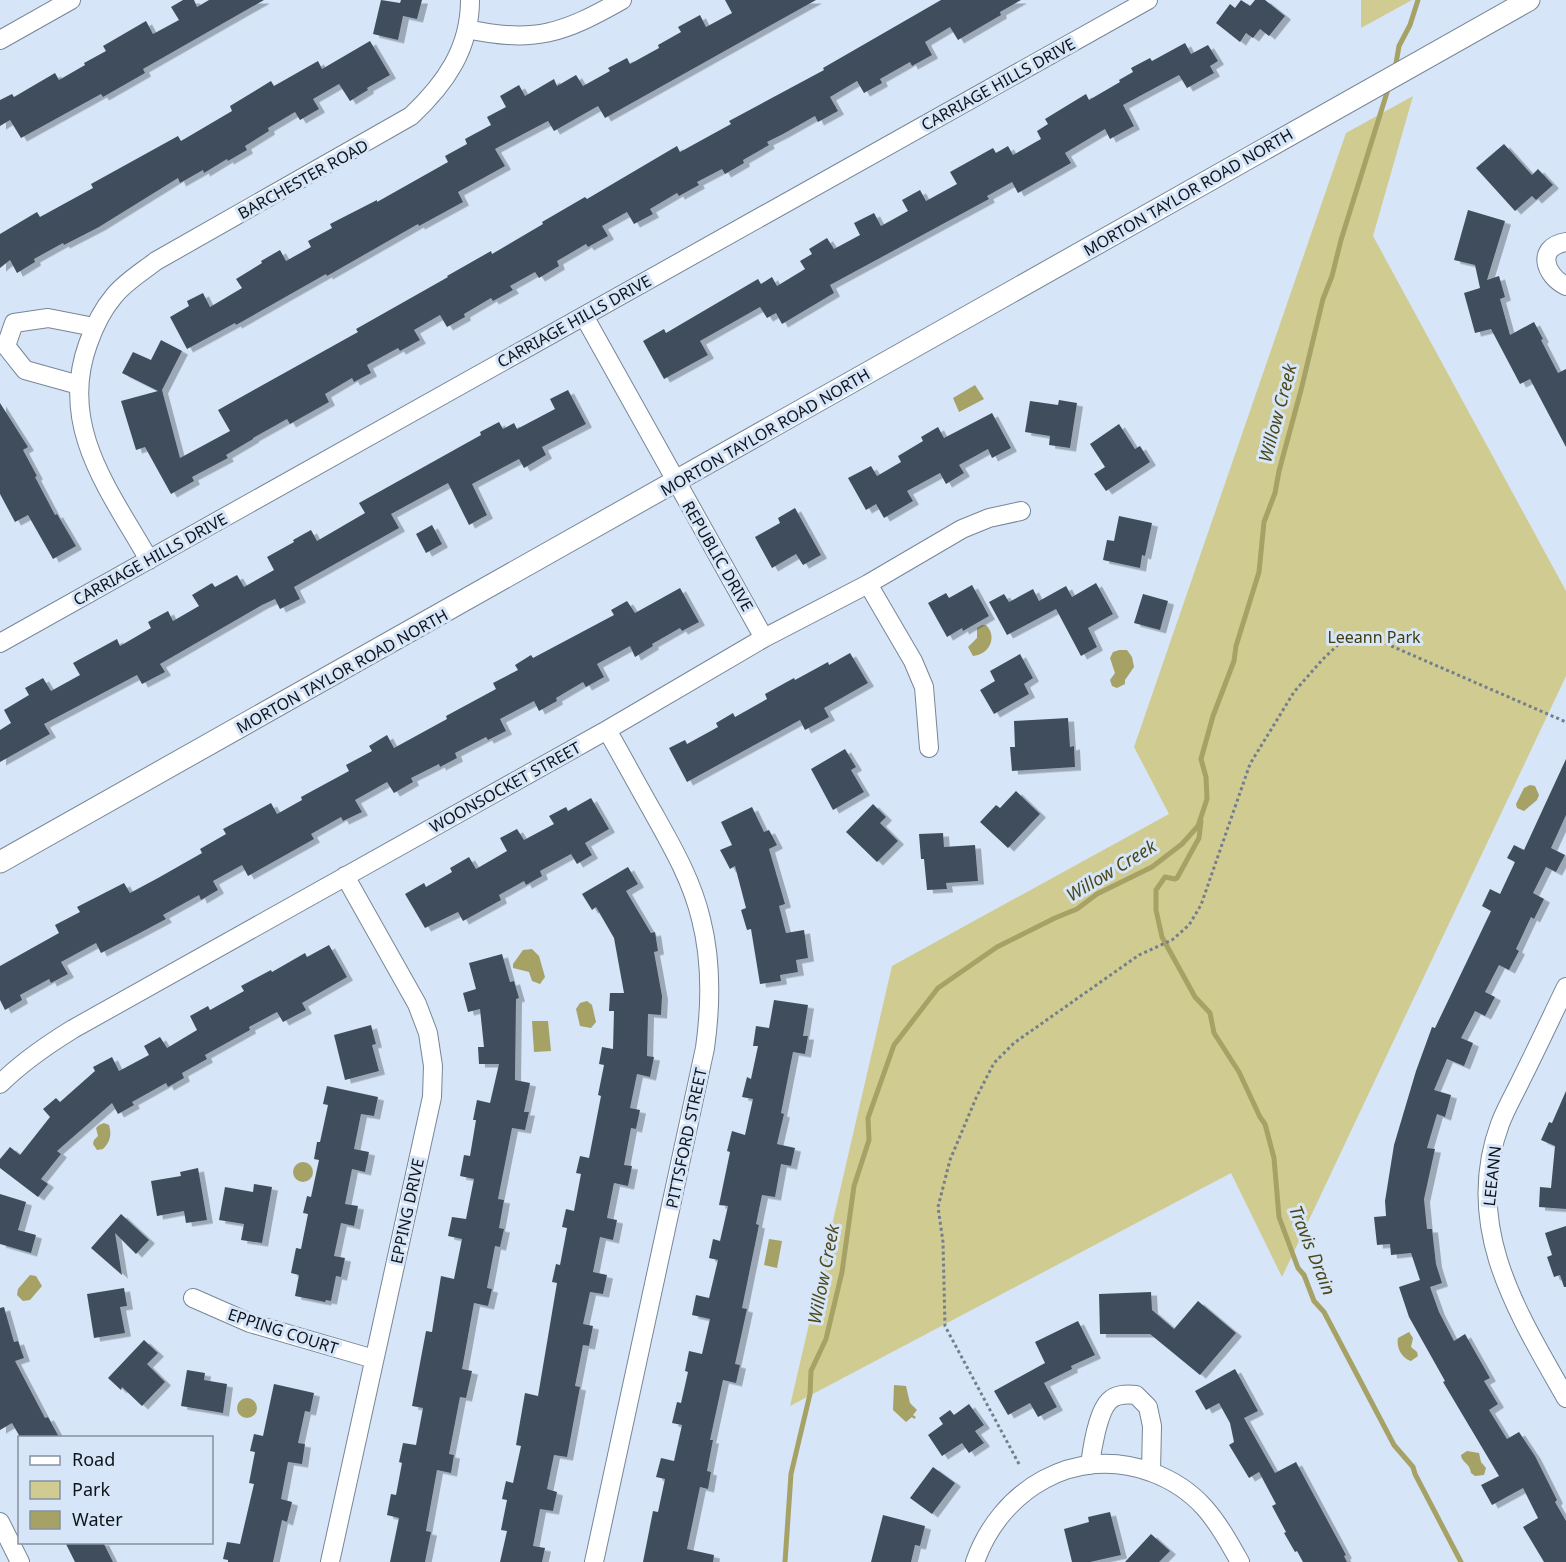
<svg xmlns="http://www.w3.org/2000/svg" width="1566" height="1562" viewBox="0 0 1566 1562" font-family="'Noto Sans',sans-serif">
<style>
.green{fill:#d0cb90}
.water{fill:#a6a165}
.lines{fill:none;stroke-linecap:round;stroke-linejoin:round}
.stream{stroke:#a6a165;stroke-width:5}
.building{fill:#414e5d;filter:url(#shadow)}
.minor-casing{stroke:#778697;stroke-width:20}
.tertiary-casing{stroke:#778697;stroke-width:23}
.path{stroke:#757f8c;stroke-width:3;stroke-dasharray:3 3;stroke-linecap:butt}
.minor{stroke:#fff;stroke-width:18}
.tertiary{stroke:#fff;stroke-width:21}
.labels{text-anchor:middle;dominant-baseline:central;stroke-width:6;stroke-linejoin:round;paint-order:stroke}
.street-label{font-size:16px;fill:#0f141a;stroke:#d6e5f8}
.park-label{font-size:16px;fill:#403c0b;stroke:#d6e5f8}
.water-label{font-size:18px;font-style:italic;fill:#4c4819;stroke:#d6e5f8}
</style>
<defs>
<filter id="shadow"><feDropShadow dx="6" dy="3.5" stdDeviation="0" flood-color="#0004"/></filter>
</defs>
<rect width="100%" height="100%" fill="#d6e5f8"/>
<path class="green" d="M1361,0h51l-51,28z
M1413,96l-40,140 193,355v85l-284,601 -51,-104 -441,233 102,-440 277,-152 -35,-67 212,-614z"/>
<path class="water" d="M975,385l9,14 -25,13 -6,-14z
M982,625h4c12,12 3,30 -13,31l-5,-9 9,-9v-10z
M1119,650h8l5,7 2,10 -9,13v4l-8,4 -5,-2 -2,-6 5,-7 -5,-15 3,-6z
M1530,785l5,1 4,9 -2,5 -13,11 -7,-3 -1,-4 8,-16z
M532,949l7,7 6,21 -5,7 -8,-3 -3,-9 -16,-4v-4l10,-14z
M587,1001l5,4 4,17 -5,6 -11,-2 -4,-17 4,-6z
M532,1021h16l3,30 -17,1z
M104,1123l5,2c3,10 1,17 -6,24l-6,1 -4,-6 1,-4 4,-4 -2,-8 3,-3z
M293 1172a10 10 0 1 1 20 0a10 10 0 1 1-20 0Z
M769,1239l13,2 -5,27 -13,-3z
M30,1275l6,1 6,10 -12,14 -7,1 -6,-6 1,-6z
M1409,1332l4,6 -2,9 6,5 1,4 -7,5c-9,-3 -15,-13 -13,-23z
M894,1385l12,1 4,17 7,7 -4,5 3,2 -2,2 -2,-2 -6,5 -13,-12z
M237 1408a10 10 0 1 1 20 0a10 10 0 1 1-20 0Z
M1467,1451l12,2 2,9 5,6 -2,7 -9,1 -4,-3c-1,-10 -10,-11 -10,-18z"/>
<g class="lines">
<path class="stream" d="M1395,69l4,-23 11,-21 8,-25
M1201,821l-2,17 -22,40 -2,1 -10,-2 -9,13v20l6,27 33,60 15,16 4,20 25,39 21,45 5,7 9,34 5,59 19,51 6,7 10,26 10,11 70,133 19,22 2,7 46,88
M785,1562l6,-88 19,-80 1,-23 15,-32 16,-67 12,-86 15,-46 -1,-22 26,-73 44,-57 59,-41 58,-29 22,-9 20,-15 55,-27 30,-23 16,-18 9,-27 -1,-22 -5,-18 12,-43 21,-55 2,-15 23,-74 5,-50 11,-29 4,-22 22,-81 22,-91 9,-23 9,-36 48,-154"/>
</g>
<path class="building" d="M183,0h11l3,7 12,-7h55l-121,69 2,4 -42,24 -2,-3 -80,44 -11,-18 -10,6v-26l12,-6 2,3 41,-24 4,7 26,-15 -1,-2 22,-12 -3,-5 43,-25 7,13 26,-14 -8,-13z
M381,0l19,3 1,-3h21l-5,19 -14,-3 -5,24 -25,-6z
M725,0h91l-211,118 -7,-12 -44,25 -6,-10 -53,28 10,17 -47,26 5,10 -44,24 -1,-2 -91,52 -1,-2 -90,51 -1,-2 -48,26 -17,-32 19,-11 -2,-5 16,-8 7,14 32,-19 -6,-9 26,-16 -1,-2 19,-11 6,11 25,-14 -3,-6 24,-13 -2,-4 47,-24v2l71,-40 -3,-6 22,-12 -2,-5 26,-14 -4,-8 19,-10 -6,-11 19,-11 6,11 29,-17 3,7 19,-11 7,11 27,-15 -2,-3 19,-10 3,6 29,-16 -1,-3 23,-13 -3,-5 22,-12 6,12 26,-14z
M941,0h80l-21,12 1,3 -43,25 -8,-13 -25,15 7,13 -20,11 -2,-4 -30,17 2,4 -18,10 -7,-12 -27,16 8,14 -20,11 -3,-6 -32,18 -16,8 2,3 -26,15 1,3 -19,11 -3,-5 -25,13 2,3 -20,11 -2,-3 -27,16 3,5 -19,10 -7,-12 -25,14 6,10 -20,11 -2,-3 -29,17 2,5 -20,12 -4,-6 -25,14 3,4 -20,11 -2,-3 -27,16 1,3 -18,10 -7,-12 -26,15 6,10 -20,11 -2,-3 -31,17 4,8 -17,9 -2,-4 -27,16 4,8 -39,22 -3,-5 -34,19v1l-27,16 2,3 -36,19 2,4 -23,13 -26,-47 -9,3 -15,-49 37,-10 -36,-18 11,-21 18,8 10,-20 21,11 -20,39 18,68 50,-27 -12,-21 140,-78 -2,-3 92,-52 -1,-1 44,-25 1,3 51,-30 -1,-2 43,-25 2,2 90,-53 3,6 51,-28 -2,-3 95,-51 -1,-2z
M1241,0l9,6 5,-6h10l20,16 -16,20 -9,-7 -7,9 -7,-5 -6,9 -24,-19 14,-19 5,4z
M370,41l20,34 -23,13 1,2 -18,11 -11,-17 -26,15 6,10 -19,11 -5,-8 -27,16 1,3 -24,15 2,4 -19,11 -1,-2 -23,14 -1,-3 -23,13 -2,-5 -79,49 -35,18 -1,-2 -29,16 1,3 -18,11 -7,-13 -10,8v-34l37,-22 3,5 53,-29 -2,-4 87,-48 3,5 51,-30 -2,-5 41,-25 3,5 44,-25 4,8z
M1185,43l6,11 17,-9 10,16 -8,5 4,7 -27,15 -8,-13 -56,30 11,21 -24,13 -5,-10 -40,24 6,10 -53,30 -6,-11 -25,14 2,3 -159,86 4,8 -52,31 -6,-11 -9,5 -7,-11 -60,34 8,14 -44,24 -21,-38 21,-12 2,4 92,-54 3,5 11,-7 5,9 28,-17 -5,-8 12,-7 -3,-5 18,-11 7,11 26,-14 -6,-12 20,-10 7,13 27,-15 -6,-11 18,-10 6,11 31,-17 -7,-12 43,-24 3,5 12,-7 5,9 28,-16 -4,-8 11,-7 -3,-5 41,-25 3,6 31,-18 -1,-2 14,-8 -2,-4 19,-10 2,3z
M1504,144l28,31 6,-6 15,16 -17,15 -4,-4 -17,15 -39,-43z
M1468,210l37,11 -18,59 12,-4 6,21 -5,2 10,36 24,-13 9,17 -2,1 17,33 8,-4v78l-36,-68 -10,5 -29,-55 -16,4 -11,-40 16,-5 -5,-23 -21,-5z
M568,390l18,34 -44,23 4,8 -22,13 -5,-9 -47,25 15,31 -18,10 -21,-42 -57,31 8,14 -105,59 6,12 -20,10 -5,-10 -13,6 -102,59 5,8 -23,12 -5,-9 -93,49 6,10 -50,28v-32l11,-7 -7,-13 25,-15 -4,-7 18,-10 8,13 29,-16 -7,-12 44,-24 3,7 31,-18 -3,-6 20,-11 5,10 26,-15 -7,-11 20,-12 3,4 22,-12 7,12 30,-17 -7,-13 27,-15 -1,-2 18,-10 6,11 48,-28 -6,-10 122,-68 -1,-3 19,-10 4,7 11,-6 3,6 38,-20 -5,-10z
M1059,400l18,3 -7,45 -21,-3 1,-9 -25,-4 5,-31 28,4z
M0,403l28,44 -5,3 14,26 -2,1 20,38 2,-1 19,32 -23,13 -25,-44 -13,7 -15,-28z
M992,413l19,35 -19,10 -4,-9 -29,16 5,8 -18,11 -6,-11 -33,18 6,10 -29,17 -8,-14 -10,6 -18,-32 23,-12 6,10 24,-14 -3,-6 25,-15 -2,-4 17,-10 6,11z
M1119,424l16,25 5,-3 10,16 -44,29 -12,-17 11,-7 -15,-23z
M795,508l26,47 -18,10 -7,-11 -24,14 -17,-31 25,-14 -2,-5z
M1119,516l33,7 -7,33 -3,-1 -2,13 -37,-8 4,-20 7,1z
M432,525l10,19 -16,9 -10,-19z
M1096,583l17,31 -25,14 9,19 -16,9 -25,-47 -49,26 -18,-33 15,-8 5,8 24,-13 6,12 27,-15 6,11z
M972,585l17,31 -26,15 -1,-3 -15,9 -19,-34 18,-10 3,5z
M680,588l19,34 -17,9 -2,-3 -28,16 1,2 -18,11 -5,-11 -33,18 7,13 -18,10 -3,-5 -27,16 1,3 -18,10 -5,-10 -34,18 6,12 -18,9 -2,-3 -31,16 2,5 -17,9 -1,-3 -28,14 2,4 -19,11 -7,-11 -32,18 7,12 -19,9 -2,-4 -30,17 3,5 -66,37 -6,-11 -29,16 5,9 -17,10 -2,-5 -36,20 3,4 -30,16 -35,18 -5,-10 -35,19 7,12 -17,9 -2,-4 -29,16 2,5 -17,10 -5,-10v-34l59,-33 -4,-8 25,-13 -3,-5 47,-24 6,10 28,-15 44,-25 -2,-4 26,-15 -3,-5 48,-26 6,11 25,-14 -1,-3 48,-26 -3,-6 26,-14 -3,-5 18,-11 7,13 53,-29 -1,-3 50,-27 -3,-6 25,-13 -3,-5 16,-10 2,3 81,-43 -3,-5 16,-9 8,12z
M1143,594l25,7 -8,29 -26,-7z
M850,653l18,30 -44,25 5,9 -24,13 -5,-10 -113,62 -18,-34 16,-8 2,4 31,-17 -2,-4 17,-10 2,4 32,-18 -2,-5 29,-16 1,2 33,-18 1,3z
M1020,654l13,24 -9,6 5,10 -35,20 -14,-24 15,-9 -5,-10z
M1068,718l2,29 4,-1 1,21 -63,4 -2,-24h5l-1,-26z
M845,749l11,18 -5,3 13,22 -31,18 -22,-41z
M1566,759v56l-15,33 14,7 -9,17 -10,-5 -13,26 11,6 -10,20 -3,-2 -15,32 3,2 -10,19 -10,-5 -14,27 10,5 -10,19 -10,-5 -14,27 12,5 -9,23 -17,-7 -13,31 17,5 -6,22 -8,-3 -10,34 8,1 -11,50 3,30h5l4,35 6,19 -12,4 9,25 15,29 11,-7 25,44 -6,3 14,23 -9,6 18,29 12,-7 16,24 22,44 -2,2 11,19v41h-22l-21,-35 15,-9 -15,-30 -31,17 -11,-20 18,-9 -56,-94 2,-1 -36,-64 -10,-30 21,-7 -9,-27 -20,2 -1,-11 -13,1 -3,-28 12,-1 -1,-15 9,-56 22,-74 16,-44 3,1 56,-117 -9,-5 8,-17 10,5 15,-32 -8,-4 7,-13 10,5z
M1016,791l24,23 -32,34 -28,-26 16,-17 4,3z
M591,798l18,31 -24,14 7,12 -15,9 -6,-10 -31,17 2,5 -16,9 -2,-4 -25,14 2,5 -38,21 -5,-9 -33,16 -20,-34 19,-11 2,4 26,-15 -2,-4 19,-11 7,12 31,-18 -7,-13 17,-9 7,11 30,-16 -5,-8 17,-9 2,4z
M873,804l13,13 -6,6 18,18 -21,21 -31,-30z
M752,807l12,25 5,-2 8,15 -8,4 16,55 -6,2 7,27 18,-3 4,28 -12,2 2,12 -18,3 1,6 -21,3 -9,-55 -4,1 -6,-20 5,-2 -11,-42 -5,3 -10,-19 12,-5 -11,-23z
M943,833l1,14 31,-2 3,36 -32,2 1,6 -20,1 -3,-31h-3l-2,-25z
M628,867l10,17 -12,7 25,42 4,-1 3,19 -4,1 8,44 -1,19 -13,-1 -1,42 7,1 -4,20 -13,-3 -7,34 10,2 -4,19 -5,-1 -7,37 8,1 -4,20 -14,-3 -7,35 10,2 -4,20 -13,-3 -7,35 14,3 -4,19 -13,-2 -7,32 10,2 -4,20 -6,-1 -8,41 5,1 -13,70 -13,-2 -7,34 10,3 -4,19 -13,-2 -7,37 12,2 -3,14h-42l7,-31 -6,-1 6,-30 -5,-1 4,-18 7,2 8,-37 -5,-1 9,-52 13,3 19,-113 -5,-1 4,-18 4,1 7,-37 -5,-1 4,-18 8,2 7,-37 -5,-1 4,-17 9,2 12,-62 -3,-1 6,-30 -5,-1 3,-17 11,2 1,-38h-5l1,-18h14l-10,-55 -18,-31 -4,3 -10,-16z
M329,945l18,32 -45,26 4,7 -23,12 -6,-10 -28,15 1,3 -45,25 2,4 -25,14 2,5 -16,9 -2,-4 -34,19 2,3 -16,9 -6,-11 -55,48 4,3 -20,25 7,5 -10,13 -38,-29v-9l10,-12 10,8 30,-38 -7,-8 13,-11 4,4 35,-31 -2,-4 19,-10 7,14 30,-16 -5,-9 16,-9 7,11 30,-18 -7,-14 18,-10 2,4 34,-19 -3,-5 30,-16 1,2 33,-19 2,4z
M502,954l8,28 4,-1 5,17 -3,1 -1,81 15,3 -6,29h5l-4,18 -13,-2 -14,71 6,1 -5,28 5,1 -4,18 -5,-1 -8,42 5,1 -4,17 -14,-3 -12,66 10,2 -6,27 -6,-1 -11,57 5,1 -3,18 -14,-3 -11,61 5,1 -6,30h-35l9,-44 -12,-3 4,-21 5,1 6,-32 -3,-1 4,-19 13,2 7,-37 -11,-2 14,-75 6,1 9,-56 13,3 8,-40 -14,-3 4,-19 14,2 8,-40 -14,-3 4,-21 6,1 6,-36h-3l4,-20 13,3 9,-39h-20l-1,-17h6l-4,-38 -12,3 -5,-19 13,-4 -7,-26z
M774,1000l34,5 -5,31h5l-3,18 -12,-2 -12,61 3,1 -7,30 18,4 -4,18 -10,-2 -6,33 -13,-2 -6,29 3,1 -17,83 5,1 -12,55 5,1 -4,18 -13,-3 -13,60h3l-6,31 4,1 -3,17 -8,-2 -13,62 27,6 -1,7h-70l10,-51 5,1 7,-33 -9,-2 5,-19 13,3 8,-36 -10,-2 5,-21 4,1 7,-31 -3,-1 4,-20 13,3 8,-35 -18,-4 4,-20 13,3 9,-38 -9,-2 4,-19 7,2 8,-35 -9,-1 11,-53 -3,-1 5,-20 13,4 8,-36 -11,-2 5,-20 4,2 7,-33h-5l3,-20 13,2z
M371,1025l5,19 -4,1 7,26 -34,9 -11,-45z
M327,1086l51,11 -4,19 -13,-2 -7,35 15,3 -4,20 -13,-3 -7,35 13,2 -4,20 -13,-3 -7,33 11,2 -4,19 -5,-1 -5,25 -5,-1 -1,2 -30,-6 4,-21 -8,-2 5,-25 5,1 7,-35 -5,-1 4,-17 4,1 8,-37 -5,-1 3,-17h3l8,-37 -5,-1z
M1566,1091v118l-27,-2 1,-20 11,1 4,-42 -14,-6 8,-18 3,1z
M198,1168l9,52 -21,3 -2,-12 -27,5 -6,-35 30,-5 -1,-4z
M254,1184l18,3 -10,56 -21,-3 3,-16 -25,-4 6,-33 28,5z
M0,1194l26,8 -8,28 18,5 -5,18 -31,-9z
M121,1214l28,26 -13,14 -21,-21 7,42 -31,-27z
M1566,1226v61h-2l-4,-12 -6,2 -7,-20 5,-2 -7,-22z
M124,1288l3,18 -7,1 5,26 -31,5 -7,-44z
M1151,1292l1,18 22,19 24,-28 38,32 -36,42 -50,-41h-50l-1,-40z
M4,1307l10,35 4,-1 6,17 -9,3 30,57 3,-1 11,20h-39l-8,-14 -12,7v-122z
M1078,1321l17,34 -24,11 1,3 -28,14 13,24 -19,10 -8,-14 -22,12 -14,-24 51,-28 -10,-21z
M144,1340l14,13 -11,11 18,18 -23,24 -20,-19 -1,3 -13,-12z
M1235,1369l23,42 -14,7 31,55 21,-11 50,93 -2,1 3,6h-44l-6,-11 -2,1 -11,-19 2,-1 -14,-26 4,-2 -17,-32 -10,6 -20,-33 5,-3 -4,-19 -11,-20 -13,7 -11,-19z
M187,1370l18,3 -1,7 23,4 -4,29 -42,-7z
M274,1384l40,9 -4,19 -5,-1 -7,32 7,1 -3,20 -14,-2 -7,37 11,3 -5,20 -5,-2 -9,42h-45v-2l-5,-1 4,-17 13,2 14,-60 -5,-1 6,-31 -5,-1 4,-17 9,2z
M969,1404l15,21 -9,6 9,12 -15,10 -7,-10 -20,13 -14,-21 15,-11 -4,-6 11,-8 4,5z
M933,1467l22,16 -23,31 -22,-16z
M1110,1512l11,43 -31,7h-18l-8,-33 25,-7 -1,-5z
M883,1515l42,11 -5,20 -5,-1 -4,17h-40z
M1151,1534l19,17 -11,11h-34z
M65,1542h38l10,20h-38z"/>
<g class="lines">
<g class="minor-casing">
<path id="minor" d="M467,29c67,15 97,4 155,-29
M0,40l71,-40
M1566,242c-30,5 -22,33 0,44
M584,316l180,322
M79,385l-54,-15 -19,-24 8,-23 34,-5 46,9
M149,560c-39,-69 -91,-133 -61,-216 6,-17 14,-34 26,-48 11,-14 28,-24 42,-35l255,-145c34,-32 59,-67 59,-116
M868,584l45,77 11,26 5,61
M0,643l1148,-643
M1566,987c-15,31 -29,61 -44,91 -7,15 -16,30 -22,46 -38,102 17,188 66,274
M0,1084c22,-22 47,-39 73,-55l534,-299 157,-92 104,-54 94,-55 27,-11 32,-7
M193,1298l57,25 124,36
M1151,1472c48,18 65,47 89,90
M0,1522l20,40
M330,1562l102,-465 1,-31 -5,-33 -11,-29 -72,-128
M594,1562l111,-514c6,-43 7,-86 -4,-129 -9,-38 -28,-71 -47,-105 -16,-28 -31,-56 -47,-84
M975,1562c25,-72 100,-118 176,-90l1,-46 -4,-19 -12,-12c-10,-1 -20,-1 -27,6 -11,11 -17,48 -19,64"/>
</g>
<g class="tertiary-casing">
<path id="tertiary" d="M0,862l1529,-862"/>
</g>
<path class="path" d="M1019,1464l-74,-138 -2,-84 -5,-35 12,-47 26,-62 18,-35 20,-20 125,-88 33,-15 17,-15 12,-20 49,-141 44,-72 29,-33 19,-18 14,-5 17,2 193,84"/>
<use href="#minor" class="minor"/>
<use href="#tertiary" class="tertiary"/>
</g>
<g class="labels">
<g class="street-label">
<text transform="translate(998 84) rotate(-29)">CARRIAGE HILLS DRIVE</text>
<text transform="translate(303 179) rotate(-29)">BARCHESTER ROAD</text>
<text transform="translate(1188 192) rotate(-30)">MORTON TAYLOR ROAD NORTH</text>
<text transform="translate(574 321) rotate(-29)">CARRIAGE HILLS DRIVE</text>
<text transform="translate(765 432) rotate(-30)">MORTON TAYLOR ROAD NORTH</text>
<text transform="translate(718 556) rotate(60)">REPUBLIC DRIVE</text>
<text transform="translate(150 559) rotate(-29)">CARRIAGE HILLS DRIVE</text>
<text transform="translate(342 671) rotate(-29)">MORTON TAYLOR ROAD NORTH</text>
<text transform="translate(505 787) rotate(-29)">WOONSOCKET STREET</text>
<text transform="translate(686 1138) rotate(-78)">PITTSFORD STREET</text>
<text transform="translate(1492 1176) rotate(-84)">LEEANN</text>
<text transform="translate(407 1211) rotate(-78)">EPPING DRIVE</text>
<text transform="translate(283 1331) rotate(18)">EPPING COURT</text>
</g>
<g class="park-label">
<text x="1374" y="637">Leeann Park</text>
</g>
<g class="water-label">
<text transform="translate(1277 413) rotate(-75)">Willow Creek</text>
<text transform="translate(1111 870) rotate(-31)">Willow Creek</text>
<text transform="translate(1313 1250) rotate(68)">Travis Drain</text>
<text transform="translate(823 1274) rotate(-79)">Willow Creek</text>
</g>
</g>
<rect x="18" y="1436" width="195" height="108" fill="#d6e5f8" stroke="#86919f" stroke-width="1.5"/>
<rect x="30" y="1456" width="30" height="9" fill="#ffffff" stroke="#86919f" stroke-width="1.5"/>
<text x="72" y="1466" font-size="18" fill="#0f141a">Road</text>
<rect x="30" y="1481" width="30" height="18" fill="#d0cb90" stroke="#86919f" stroke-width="1.5"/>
<text x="72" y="1496" font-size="18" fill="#0f141a">Park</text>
<rect x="30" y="1511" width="30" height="18" fill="#a6a165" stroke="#86919f" stroke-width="1.5"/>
<text x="72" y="1526" font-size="18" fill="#0f141a">Water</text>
</svg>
